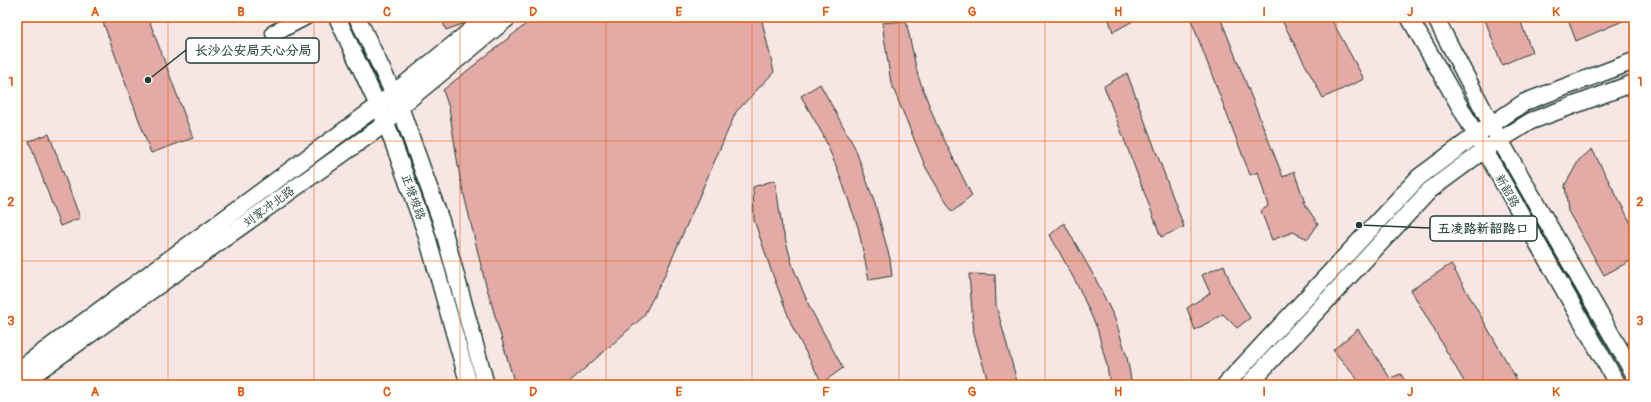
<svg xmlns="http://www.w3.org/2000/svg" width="1651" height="402" viewBox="0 0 1651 402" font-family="Pangolin,'LXGW WenKai TC',sans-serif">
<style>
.building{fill:#e4aaa5;stroke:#1f3d34}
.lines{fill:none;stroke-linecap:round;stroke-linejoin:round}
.secondary-casing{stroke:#1f3d34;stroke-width:19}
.secondary{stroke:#fff;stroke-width:16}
.grid{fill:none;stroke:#de580e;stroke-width:1;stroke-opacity:0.55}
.labels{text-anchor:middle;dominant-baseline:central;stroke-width:3.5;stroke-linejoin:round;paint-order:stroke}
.street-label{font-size:12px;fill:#1f3d34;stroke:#fff}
.leader{fill:none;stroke:#1f3d34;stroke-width:1.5}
.callout-dot{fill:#1f3d34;stroke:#fff;stroke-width:1.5}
.callout{fill:#fff;stroke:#1f3d34;stroke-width:1.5}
.callout-label{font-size:13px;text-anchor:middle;font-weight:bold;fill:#1f3d34}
.neatline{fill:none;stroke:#de580e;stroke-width:1.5}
.grid-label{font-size:13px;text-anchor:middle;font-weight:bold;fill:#de580e}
</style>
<rect width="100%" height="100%" fill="#f7e6e4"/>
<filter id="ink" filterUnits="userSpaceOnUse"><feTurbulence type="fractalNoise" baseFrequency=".025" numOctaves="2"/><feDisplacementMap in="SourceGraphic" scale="8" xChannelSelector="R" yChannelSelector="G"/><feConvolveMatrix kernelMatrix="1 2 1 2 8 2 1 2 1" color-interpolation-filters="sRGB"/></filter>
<g filter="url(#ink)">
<path class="building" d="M117,17h31l45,121 -42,15 -48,-131z
M441,17h31l-7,6 -19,7z
M535,17h226l13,55 -38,40 -72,165 -21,40 -77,68h-51l-31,-107 -24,-100 -11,-70 -6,-18z
M1108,17h32l-27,15z
M1190,17h30l63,160 11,-6 12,35 12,18 -10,15 -15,-7 -21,8 -11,-29 7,-5 -10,-34 -8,3z
M1280,17h50l34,62 -41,19z
M1484,17h35l13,35 -30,13z
M1567,17h65l-56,24z
M906,21l12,55 18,47 36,73 -20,16 -26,-44 -35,-85 -9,-60z
M1127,73l57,154 -23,10 -57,-151z
M820,84l35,64 20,56 15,55 2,17 -23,4 -11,-53 -19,-54 -16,-38 -22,-39z
M49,134l31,84 -20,8 -31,-85z
M1592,149l42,80v30l-30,16 -36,-64 -3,-26 14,-25z
M775,180l7,47 11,40 17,41 33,60 -21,15 -30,-57 -21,-56 -17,-50 -1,-33z
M1064,223l31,55 20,41 12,38 5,28h-22l-3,-19 -10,-38 -18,-40 -29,-53z
M1451,264l69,121h-54l-55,-95z
M1224,265l8,22 18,31 -13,10 -14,-14 -28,16 -8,-22 23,-15 -8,-18z
M969,274l26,1 1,30 22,80h-29l-15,-51z
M1358,329l32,49 11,-4 6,11h-45l-29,-35z"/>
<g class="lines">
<g class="secondary-casing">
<path id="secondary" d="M337,17l49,106 40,110 43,152
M357,17l43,90 41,114 45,164
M1409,17l209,368
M1435,17l57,109 142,248
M274,33l31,-16
M17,371l362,-266 108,-88
M19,385l367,-262 14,-16 109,-90
M1225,385l194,-208 57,-42 49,-33 109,-41
M1248,385l182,-195 54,-40 47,-29 103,-38"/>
</g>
<use href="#secondary" class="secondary"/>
</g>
</g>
<path class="grid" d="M168,17v368M314,17v368M460,17v368M606,17v368M752,17v368M899,17v368M1045,17v368M1191,17v368M1337,17v368M1483,17v368M17,141h1617M17,261h1617"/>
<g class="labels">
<g class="street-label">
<text transform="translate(1507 191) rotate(60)">新韶路</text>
<text transform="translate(413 197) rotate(70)">正塘坡路</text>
<text transform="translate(269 207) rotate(-36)">刘家冲北路</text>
</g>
</g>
<path class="leader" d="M148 80L186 50M1359 225L1430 228"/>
<g class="callout-dot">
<circle cx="148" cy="80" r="4"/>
<circle cx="1359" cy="225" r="4"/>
</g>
<g class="callout">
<rect x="186" y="38" width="133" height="25" rx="4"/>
<rect x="1430" y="216" width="107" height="25" rx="4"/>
</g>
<g class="callout-label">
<text x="253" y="55">长沙公安局天心分局</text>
<text x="1483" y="233">五凌路新韶路口</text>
</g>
<rect width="1651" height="402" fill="none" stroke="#fff" stroke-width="44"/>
<rect x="22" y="22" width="1607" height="358" class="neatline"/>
<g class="grid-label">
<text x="95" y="16">A</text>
<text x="241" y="16">B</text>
<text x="387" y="16">C</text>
<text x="533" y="16">D</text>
<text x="679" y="16">E</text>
<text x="826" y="16">F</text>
<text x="972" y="16">G</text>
<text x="1118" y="16">H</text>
<text x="1264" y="16">I</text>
<text x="1410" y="16">J</text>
<text x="1556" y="16">K</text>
<text x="11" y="86">1</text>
<text x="1640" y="86">1</text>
<text x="11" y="206">2</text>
<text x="1640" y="206">2</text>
<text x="11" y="325">3</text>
<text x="1640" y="325">3</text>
<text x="95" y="396">A</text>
<text x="241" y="396">B</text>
<text x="387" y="396">C</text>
<text x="533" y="396">D</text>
<text x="679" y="396">E</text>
<text x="826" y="396">F</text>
<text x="972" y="396">G</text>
<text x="1118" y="396">H</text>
<text x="1264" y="396">I</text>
<text x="1410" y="396">J</text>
<text x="1556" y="396">K</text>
</g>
</svg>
